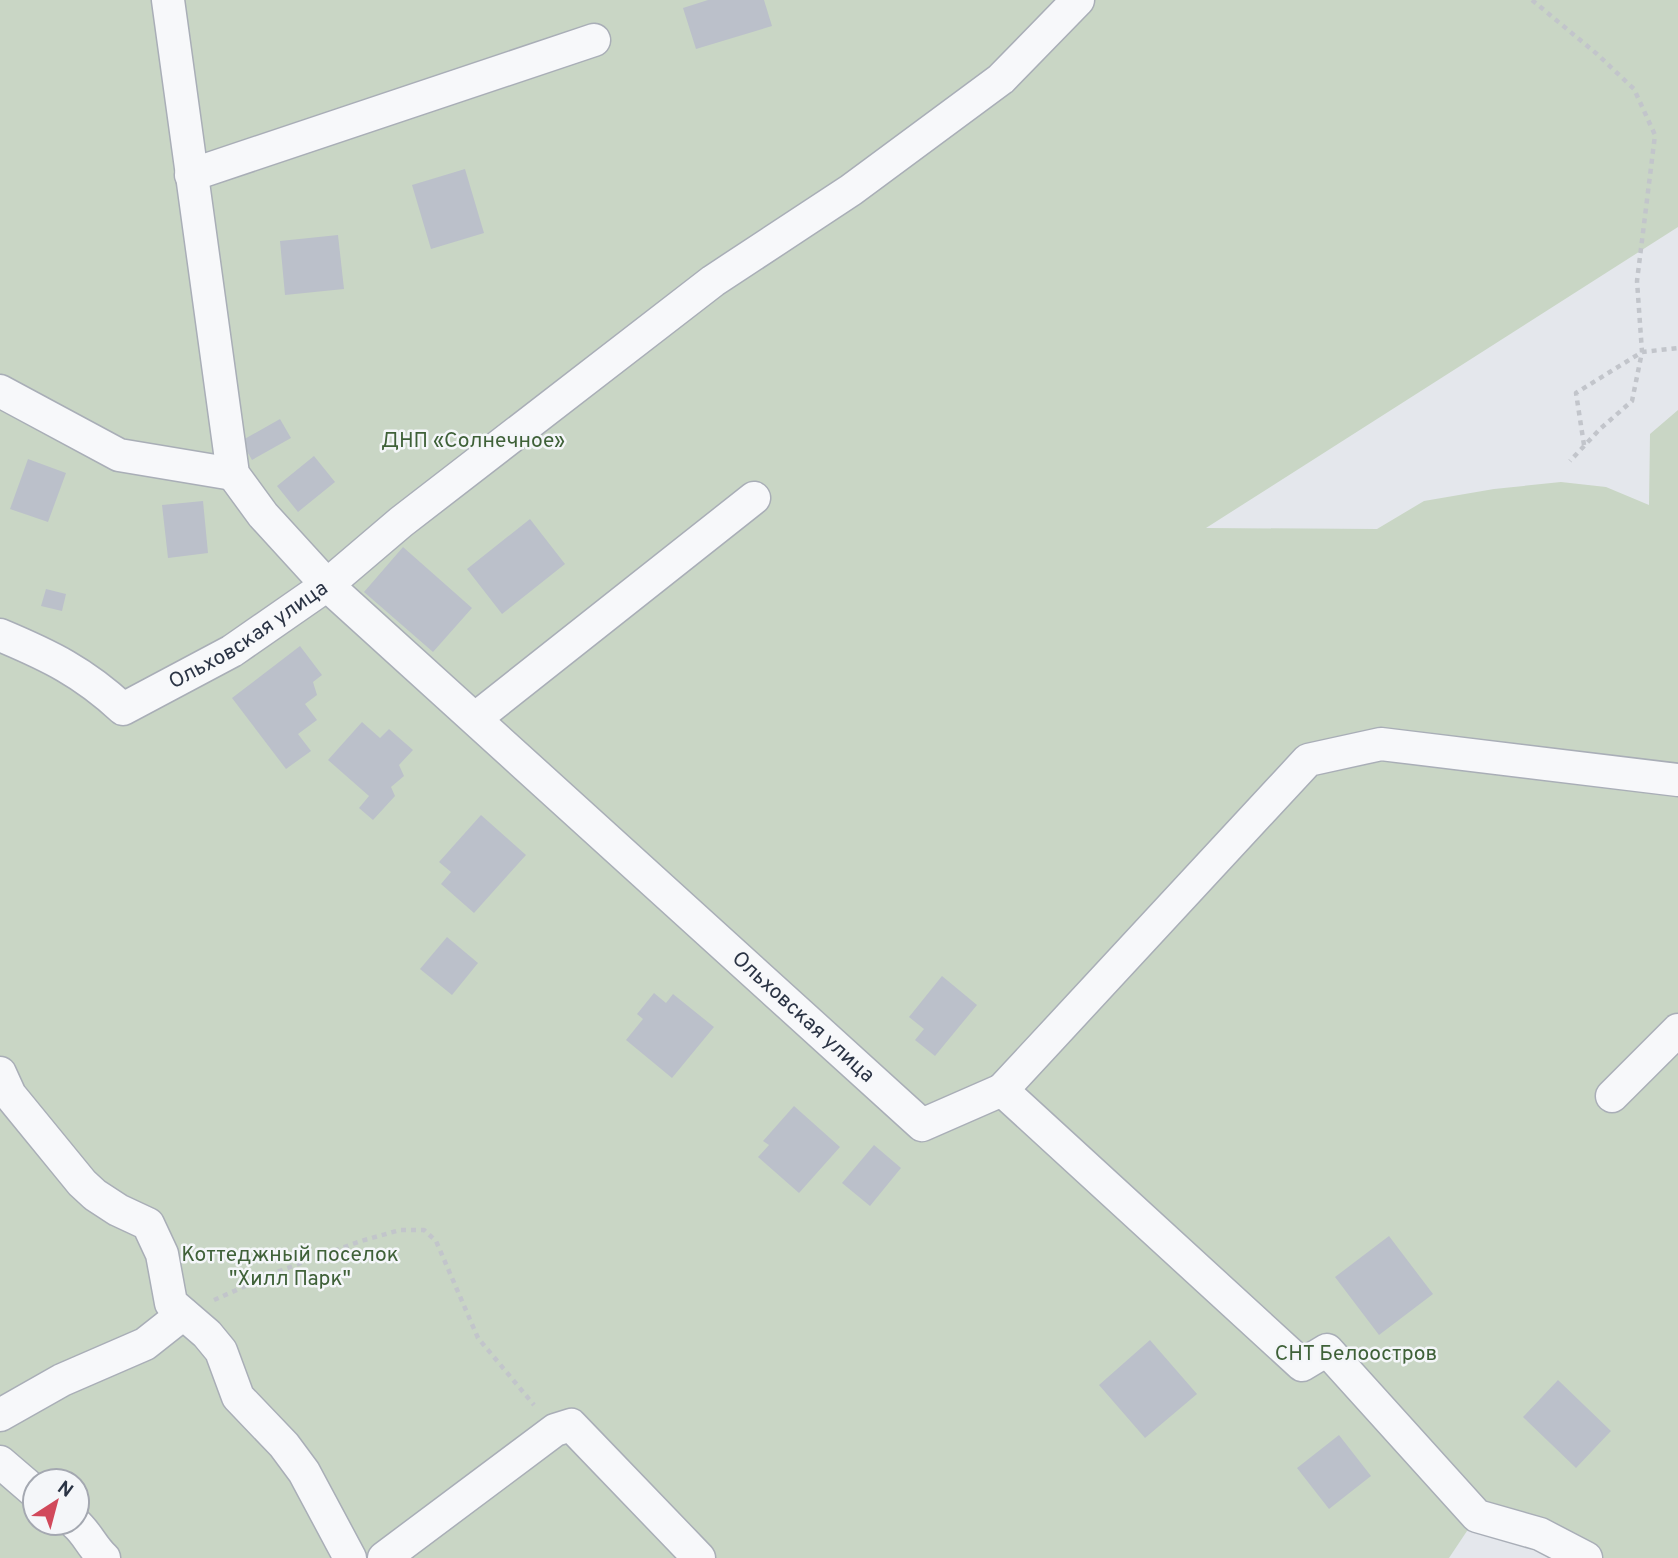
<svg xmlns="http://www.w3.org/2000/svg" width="1678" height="1558" viewBox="0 0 1678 1558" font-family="Overpass,sans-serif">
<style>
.green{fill:#c9d6c5;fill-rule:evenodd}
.building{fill:#bbc0ca}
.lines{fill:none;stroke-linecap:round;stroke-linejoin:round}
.minor-casing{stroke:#a9aeb7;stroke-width:35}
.path{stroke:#c2c5cb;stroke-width:4.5;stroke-dasharray:5 5;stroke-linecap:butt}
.minor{stroke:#f7f8fa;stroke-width:32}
.labels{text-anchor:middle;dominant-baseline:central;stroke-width:5;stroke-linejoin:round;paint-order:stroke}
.park-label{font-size:21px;fill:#3f6138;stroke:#f4f6f9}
.street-label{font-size:21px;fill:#2b3445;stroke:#f4f6f9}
</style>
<rect width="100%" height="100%" fill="#e4e7ec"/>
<path class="green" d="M0,0h1678v227l-472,301 171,1 47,-28 70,-12 67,-7 45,5 43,18 1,-71 28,-24v1148h-112l-89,-42 -28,42h-1449zM35,1481h42v42h-42z"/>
<path class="building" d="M708,0h56l8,26 -76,23 -13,-41z
M465,169l19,64 -53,16 -19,-64z
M338,235l6,54 -59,6 -5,-54z
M280,419l11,19 -39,22 -11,-19z
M314,456l21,26 -37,30 -21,-26z
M28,459l38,14 -18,49 -38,-13z
M203,501l5,52 -40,5 -6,-53z
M530,519l35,45 -63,50 -35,-45z
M403,547l69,61 -39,44 -69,-60z
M46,589l20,5 -4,17 -21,-5z
M300,646l22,29 -9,7 4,13 -12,9 12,16 -19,14 13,17 -25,18 -54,-71z
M362,722l18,16 9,-9 24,21 -14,15 5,11 -13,11 4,9 -22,24 -14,-12 10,-12 -41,-36z
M481,815l45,40 -52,58 -33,-29 10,-12 -12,-10z
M447,937l31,26 -26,32 -32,-26z
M942,976l35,29 -42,51 -20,-16 9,-11 -15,-12z
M654,993l12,10 7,-9 41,33 -42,51 -46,-38 17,-21 -6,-5z
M794,1106l46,41 -41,46 -41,-36 11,-12 -6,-4z
M874,1145l27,23 -31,38 -28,-23z
M1389,1236l44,58 -54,41 -44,-58z
M1150,1340l47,54 -52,44 -46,-53z
M1558,1380l53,51 -35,37 -53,-51z
M1339,1435l32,41 -42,33 -32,-41z"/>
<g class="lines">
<g class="minor-casing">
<g id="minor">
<path id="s1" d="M168,0l65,474 30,41 64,70 595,540 80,-35 300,275 25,-15 150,166 63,18 46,24"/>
<path d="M191,175l403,-135"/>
<path d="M0,391l119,64 114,19"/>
<path id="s2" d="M0,635c50,21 83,37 123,74l109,-58 95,-66 74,-63 312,-241 138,-91 150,-111 77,-79"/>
<path d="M476,718l278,-220"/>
<path d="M0,1073l10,22 72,88 13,12 23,15 30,14 14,30 9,49 36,31 14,17 17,46 46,48 20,27 46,86"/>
<path d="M1002,1090l306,-330 73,-16 297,36"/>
<path d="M1612,1096l66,-66"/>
<path d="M0,1415l62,-35 83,-36 38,-30"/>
<path d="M0,1462l35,30"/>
<path d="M75,1523c12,10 17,24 29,35"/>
<path d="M384,1558l171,-128 16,-5 128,133"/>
</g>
</g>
<path class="path" d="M1532,0l65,54 37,35 21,46 -18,146 5,71 -10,49 -32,28 -30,32
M1584,445l-8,-52 66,-41 36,-4
M214,1300l63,-28 84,-31 39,-11h24l12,11 42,97 56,67"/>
<use href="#minor" class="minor"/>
</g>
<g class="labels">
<g class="park-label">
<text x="473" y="441">ДНП «Солнечное»</text>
<text x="290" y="1255">Коттеджный поселок<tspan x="290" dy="24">"Хилл Парк"</tspan></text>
<text x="1356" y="1354">СНТ Белоостров</text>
</g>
<g class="street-label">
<text stroke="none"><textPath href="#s2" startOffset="290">Ольховская улица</textPath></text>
<text stroke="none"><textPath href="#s1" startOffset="1267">Ольховская улица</textPath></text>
</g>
</g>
<g transform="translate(56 1502) rotate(36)"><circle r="33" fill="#f4f6f9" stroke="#a4a8b1" stroke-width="2"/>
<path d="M0-5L12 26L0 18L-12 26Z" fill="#d1495b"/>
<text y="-10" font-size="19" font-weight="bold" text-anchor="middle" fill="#2b3445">N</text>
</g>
</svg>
